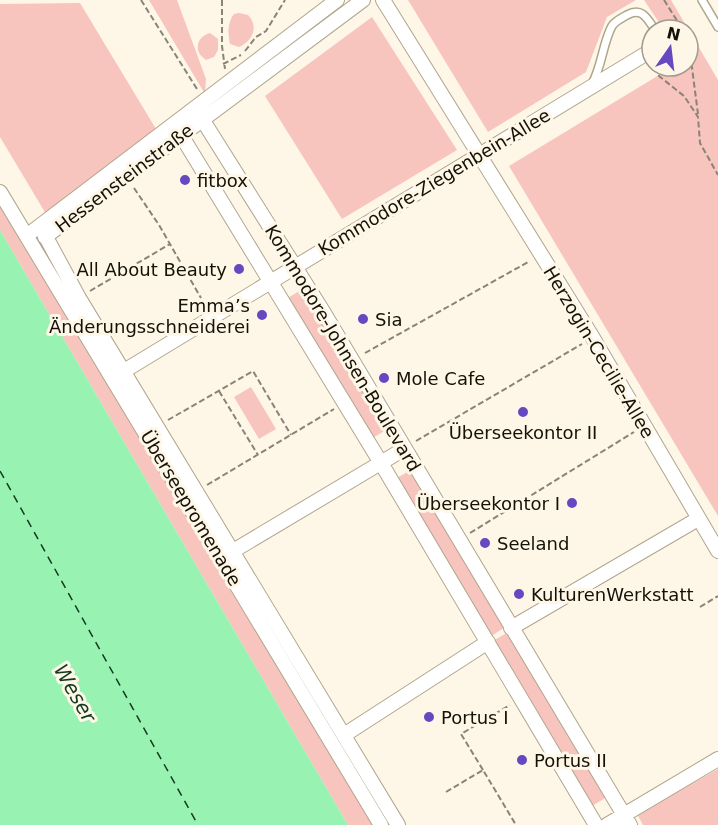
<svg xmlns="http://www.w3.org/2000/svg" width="718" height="825" viewBox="0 0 718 825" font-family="'DejaVu Sans',sans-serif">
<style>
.green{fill:#f8c4be}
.water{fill:#98f2b1}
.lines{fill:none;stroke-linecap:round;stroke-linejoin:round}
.ferry{stroke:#143a21;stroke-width:1.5;stroke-dasharray:8 6;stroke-linecap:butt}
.lane-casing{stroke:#b0a68c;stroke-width:10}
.street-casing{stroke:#b0a68c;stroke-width:16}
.path{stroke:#898477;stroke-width:2;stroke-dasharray:6 3;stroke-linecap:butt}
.lane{stroke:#fff;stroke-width:7}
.street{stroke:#fff;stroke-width:14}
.poi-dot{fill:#6748c1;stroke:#fef7e7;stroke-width:2}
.labels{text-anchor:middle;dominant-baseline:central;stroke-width:6;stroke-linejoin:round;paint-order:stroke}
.street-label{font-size:18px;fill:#141107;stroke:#fef7e7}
.poi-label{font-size:18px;fill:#141107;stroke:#fef7e7;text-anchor:start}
.water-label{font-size:20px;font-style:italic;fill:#143a21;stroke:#fef7e7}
</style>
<rect width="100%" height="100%" fill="#fef7e7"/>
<path class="green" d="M149,0h28l29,79 -1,15z
M408,0h228l-29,17 -21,55 -98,60z
M644,0h27l47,80v436l-209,-350 160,-97 1,-3h18v-36h-24z
M80,3l76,126 -110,85 -46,-77v-133z
M239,13l9,2c11,11 5,26 -9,32l-9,-3c-2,-10 -3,-21 4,-30z
M372,17l85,133 -115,69 -77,-123z
M210,33l8,6v11l-4,7 -8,3c-13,-8 -10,-23 4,-27z
M0,203l375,622h-27l-348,-595z
M301,290l85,140 -15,9 -85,-140z
M251,387l25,42 -17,10 -25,-42z
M411,470l94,157 -15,10 -95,-158z
M508,632l99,165 -15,9 -99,-165z
M718,769v56h-75l-6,-11z"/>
<path class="water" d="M0,230l348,595h-348z"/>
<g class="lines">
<path class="ferry" d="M0,471l198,354"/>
<g class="lane-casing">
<path id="lane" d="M702,0l16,27
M592,84c10,-18 11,-42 20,-58 3,-5 10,-8 15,-11 15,-8 20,3 28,15"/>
</g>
<g class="street-casing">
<path id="street" d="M383,0l210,338 125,213
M202,119l122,194 306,512
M181,135l200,328 215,362
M0,192l381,633
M40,226l39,72 319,527
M33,231l304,-231
M45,237l318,-237
M124,371l528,-321
M233,551l171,-102
M511,628l187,-109
M344,735l144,-93
M607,825l111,-66"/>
</g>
<path class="path" d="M141,0l56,89
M222,0v46l3,23
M664,0l19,30
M688,37l10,77
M245,51l11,-14 10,-6 19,-31
M223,64l18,-9
M657,66l2,10 25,20 14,21 2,26 18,32
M134,188l25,37 42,73
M90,291l80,-47
M365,353l165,-92
M219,391l39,64
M168,420l85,-49 38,64
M416,441l166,-97
M207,485l127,-76
M470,533l164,-101
M700,607l18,-11
M483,770l-22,-36 49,-29
M446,792l37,-22 33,55"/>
<use href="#lane" class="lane"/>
<use href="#street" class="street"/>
</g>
<g class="poi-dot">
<circle cx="185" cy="180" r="6"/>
<circle cx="239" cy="269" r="6"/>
<circle cx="262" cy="315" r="6"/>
<circle cx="363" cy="319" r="6"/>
<circle cx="384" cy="378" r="6"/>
<circle cx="523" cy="412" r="6"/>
<circle cx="572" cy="503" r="6"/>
<circle cx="485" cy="543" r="6"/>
<circle cx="519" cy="594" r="6"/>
<circle cx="429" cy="717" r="6"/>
<circle cx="522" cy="760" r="6"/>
</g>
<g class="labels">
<g class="street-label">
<text transform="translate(124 178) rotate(-37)">Hessensteinstraße</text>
<text transform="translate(434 182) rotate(-31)">Kommodore-Ziegenbein-Allee</text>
<text transform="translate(343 348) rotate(59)">Kommodore-Johnsen-Boulevard</text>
<text transform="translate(599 352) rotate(59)">Herzogin-Cecilie-Allee</text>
<text transform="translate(191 508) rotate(59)">Überseepromenade</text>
</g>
<g class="poi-label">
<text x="197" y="180">fitbox</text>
<text x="227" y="269" text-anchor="end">All About Beauty</text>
<text x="250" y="305" text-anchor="end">Emma’s<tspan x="250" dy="21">Änderungsschneiderei</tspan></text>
<text x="375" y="319">Sia</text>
<text x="396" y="378">Mole Cafe</text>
<text x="523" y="432" text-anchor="middle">Überseekontor II</text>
<text x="560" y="503" text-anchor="end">Überseekontor I</text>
<text x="497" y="543">Seeland</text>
<text x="531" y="594">KulturenWerkstatt</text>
<text x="441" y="717">Portus I</text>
<text x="534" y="760">Portus II</text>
</g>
<g class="water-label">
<text transform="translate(75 693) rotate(60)">Weser</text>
</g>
</g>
<g transform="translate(670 48) rotate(14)"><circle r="28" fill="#fef7e7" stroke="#a09b8d" stroke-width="1.5"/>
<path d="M0-4.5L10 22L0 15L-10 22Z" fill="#6748c1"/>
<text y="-9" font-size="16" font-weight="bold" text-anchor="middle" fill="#141107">N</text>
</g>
</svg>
